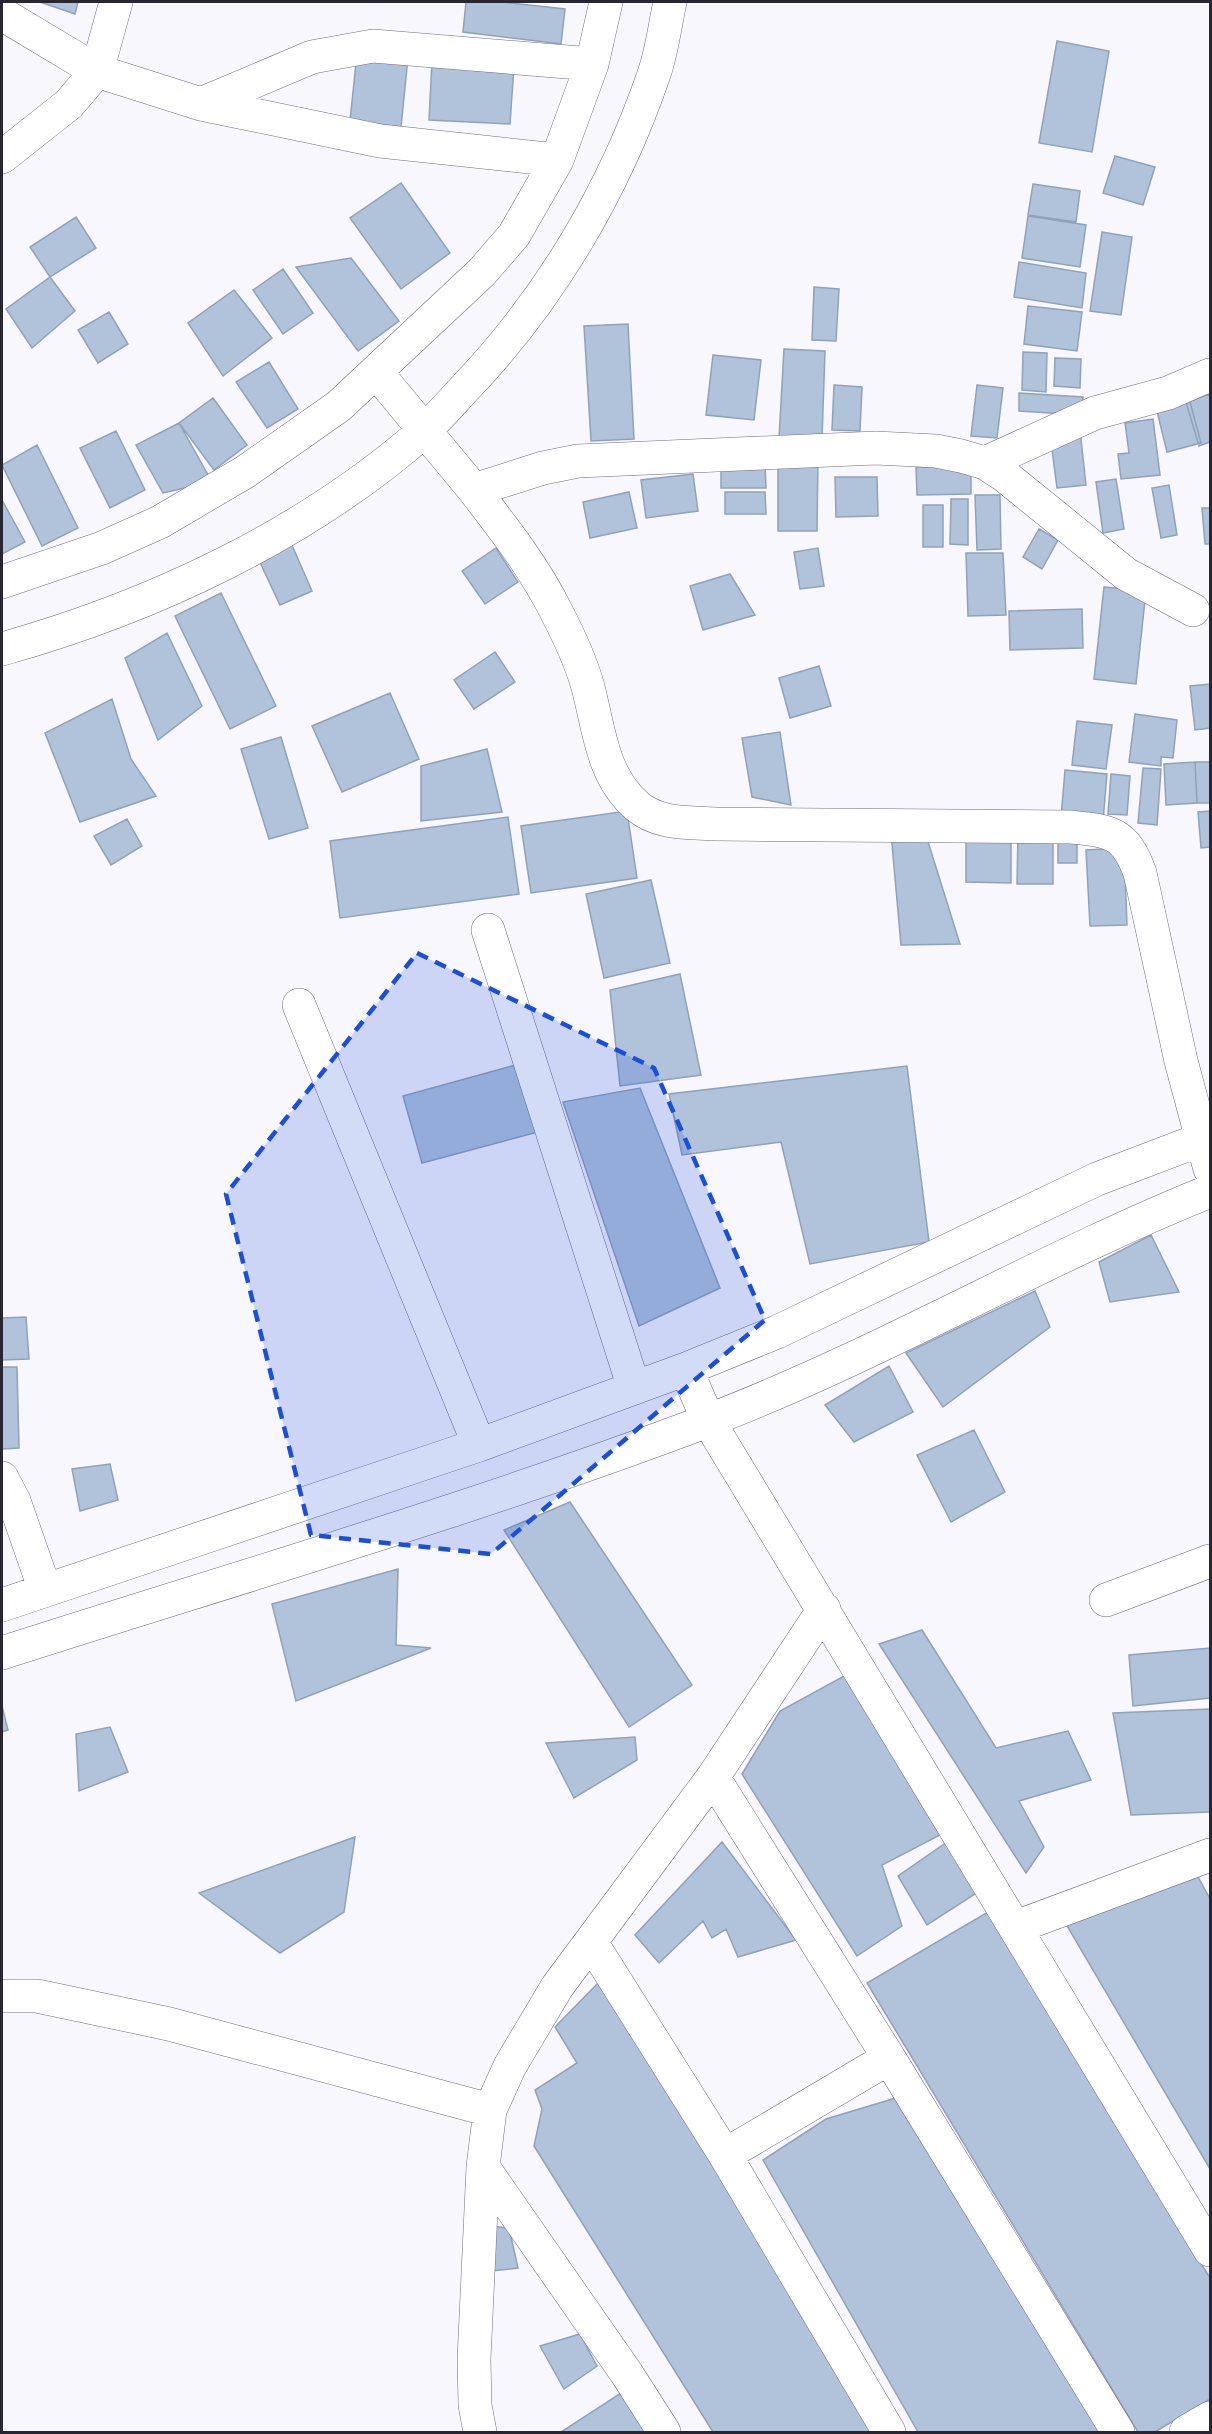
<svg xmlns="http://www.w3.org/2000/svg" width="1212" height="2434" viewBox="0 0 1212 2434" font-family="Mulish,sans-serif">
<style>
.building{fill:#b1c3db;stroke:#90a2b9;stroke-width:1.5}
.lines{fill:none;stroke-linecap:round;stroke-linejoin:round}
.minor-casing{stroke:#6f6c86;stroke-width:34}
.minor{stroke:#fff;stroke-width:33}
.marked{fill:#1d4ed8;fill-opacity:0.2;stroke:#1d4ed8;stroke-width:4.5;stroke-dasharray:12 8;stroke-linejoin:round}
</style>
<rect width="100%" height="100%" fill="#f8f7fd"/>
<path class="building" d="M40,2h38l-3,12z
M466,2h35l64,7 -4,35 -98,-12z
M1057,41l52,10 -17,101 -53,-9z
M357,53l51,5 -7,69 -51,-6z
M432,61l82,5 -4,58 -81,-4z
M1115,156l40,11 -12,38 -40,-12z
M401,183l49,70 -49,36 -51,-71z
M1033,184l47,7 -4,31 -48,-7z
M1028,216l58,9 -6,42 -58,-9z
M76,217l20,31 -46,29 -20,-30z
M1102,232l30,5 -11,78 -31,-4z
M351,258l48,63 -41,30 -62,-84z
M1019,262l67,11 -4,35 -68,-11z
M283,269l30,44 -30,21 -30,-44z
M50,277l25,34 -43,37 -26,-39z
M814,287l25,2 -3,52 -24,-1z
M234,290l38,48 -49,38 -35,-53z
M1028,306l54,6 -5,39 -53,-7z
M109,312l19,32 -30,19 -20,-33z
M628,324l6,115 -43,2 -7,-115z
M784,349l41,2 -3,88 -43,-1z
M1023,352l24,1 -1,39 -24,-2z
M713,355l48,5 -7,60 -48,-5z
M1055,358l26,1 -1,29 -26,-2z
M269,362l29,47 -31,19 -31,-46z
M834,385l28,2 -2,44 -28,-1z
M977,385l26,3 -6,50 -26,-2z
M1019,393l64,4 -1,18 -63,-4z
M1210,394v48l-11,4 -13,-44z
M213,398l34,47 -33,25 -35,-47z
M1189,398l12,45 -34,9 -11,-45z
M1153,419l7,56 -39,4 -3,-25 11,-1 -4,-30z
M179,423l33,59 -49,11 -27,-48z
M1080,430l6,55 -29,3 -7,-54z
M116,431l29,59 -35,18 -30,-60z
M37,445l41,83 -36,18 -40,-81z
M778,458l40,1 -1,72h-39z
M721,464h44l1,24h-45z
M971,465v29l-54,1 -1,-28z
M693,474l5,37 -52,7 -5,-38z
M835,477h42l1,39 -42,1z
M1116,479l8,50 -21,4 -7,-51z
M1169,485l8,50 -16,3 -9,-50z
M629,492l8,36 -47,10 -7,-36z
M725,492h40l1,22h-41z
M975,495h25l1,54 -24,1z
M951,499h17v46l-18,-1z
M2,500l23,42 -23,12z
M923,505h20v42h-20z
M1202,508h8v36h-5z
M1039,529l19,11 -16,29 -19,-12z
M291,543l21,48 -32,14 -22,-47z
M496,548l22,34 -33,22 -23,-33z
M818,548l6,38 -24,3 -6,-37z
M966,553h37l3,62 -38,1z
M730,574l25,41 -52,15 -13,-44z
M1104,587l42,4 -10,93 -42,-5z
M221,593l55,113 -46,23 -55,-113z
M1082,609l1,39 -73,2 -1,-39z
M167,633l35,73 -44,34 -33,-82z
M495,652l20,30 -41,27 -20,-29z
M819,666l12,40 -41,12 -11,-40z
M1210,684v44l-15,2 -5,-44z
M390,693l29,66 -77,33 -30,-66z
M112,699l19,60 25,37 -76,26 -35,-89z
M1135,714l42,6 -4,38 -12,-1v9l-32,-4z
M1077,721l35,4 -6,44 -34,-4z
M780,732l11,73 -39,-8 -10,-59z
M281,737l27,91 -39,11 -28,-90z
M487,749l15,63 -81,9v-55z
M1195,762h15v41h-13z
M1195,762l2,41 -31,2 -2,-41z
M1143,768l18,1 -4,56 -19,-2z
M1065,770l42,4 -4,47 -42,-3z
M1111,774l19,2 -3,39 -19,-1z
M627,811l10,67 -106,15 -10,-67z
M1210,811v36l-9,1 -3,-36z
M508,817l11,77 -179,24 -10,-77z
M127,819l15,27 -31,19 -17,-29z
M924,829l36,115 -59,1 -10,-112z
M1058,830l19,1v32h-19z
M1018,834h35v50h-36z
M966,835h45v48l-45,-1z
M1124,848l3,77 -37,1 -4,-76z
M651,880l19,83 -66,15 -18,-84z
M680,974l21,101 -81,11 -10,-96z
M519,1064l19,68 -116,31 -19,-67z
M907,1066l22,176 -119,22 -29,-122 -99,13 -13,-61z
M640,1088l80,200 -81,38 -76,-224z
M1151,1235l28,57 -69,10 -11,-40z
M1035,1291l15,36 -107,80 -37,-54z
M26,1317l3,42 -27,1v-42z
M889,1366l24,46 -59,30 -29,-37z
M2,1367h15l2,81 -17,1z
M974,1430l31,62 -54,30 -34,-67z
M110,1464l8,36 -38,11 -8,-42z
M570,1502l122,183 -63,42 -125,-197z
M398,1569l-2,76 35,3 -135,53 -24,-97z
M922,1630l74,118 72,-17 23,49 -72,21 25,46 -18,26 -147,-229z
M1210,1648v50l-77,8 -4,-51z
M846,1675l94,160 -58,30 20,61 -45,30 -115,-182 38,-63z
M2,1706l6,24 -6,2z
M1210,1709v103l-79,3 -18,-102z
M110,1727l18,45 -49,19 -3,-57z
M635,1737l2,23 -63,38 -28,-55z
M355,1837l-11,75 -64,41 -81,-60z
M722,1842l74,98 -58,17 -12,-28 -14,9 -9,-17 -44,42 -24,-28z
M947,1842l31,50 -51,33 -29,-49z
M1196,1873l14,26v270l-150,-255z
M988,1912l222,366v121l-55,33h-17l-271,-449z
M601,1980l273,452h-161l-179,-286 8,-37 -7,-19 42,-27 -22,-36z
M896,2098l206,334h-184l-155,-272 63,-41z
M489,2226l20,2 9,40 -26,3z
M580,2334l17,32 -33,23 -24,-43z
M621,2393l25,39h-85z"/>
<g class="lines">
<g class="minor-casing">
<path id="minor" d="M2,14l95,57 104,33 179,37 177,19
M201,104l111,-47 61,-11 219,18
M2,157l67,-53 28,-33 19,-69
M377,373l97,117 69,-22 35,-7 298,-13 60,3 25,5 24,7 20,13 121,98 67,36
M985,463l110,-50 73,-20 42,-18
M474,490c30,39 60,77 82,121 12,23 25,51 32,76 11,42 14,89 49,119 22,19 52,16 79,18l354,3c41,4 55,5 70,46l41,188 29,108
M2,582l100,-34 58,-26 85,-50 94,-66 143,-134 32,-37 43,-75 35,-96 14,-62
M2,649c150,-42 304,-114 422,-218 14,-13 27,-28 41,-43 85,-89 149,-197 189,-314 8,-23 11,-49 16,-72
M488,930l146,458
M299,1005l180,440
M686,1369l22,51 502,830
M2,1478l12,23 31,89
M1106,1600l104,-39
M2,1605l477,-160 207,-76 91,-37 320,-153 113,-43
M2,1653c234,-75 475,-145 705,-232 173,-66 332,-161 503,-230
M713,1777l176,281
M1016,1927l194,-72
M591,1942l134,213 164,-97 229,374
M2,1996h35l132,28 321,86
M725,2155l164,277
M483,2167l144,207 37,58
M480,2432l-5,-27 -1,-46 9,-192 7,-57 20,-44 47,-79 156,-210 111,-168
M1186,2432l24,-14"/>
</g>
<use href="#minor" class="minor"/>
</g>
<path class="marked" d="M417,953l237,115 111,252 -274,234 -180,-19 -85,-341z"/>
<rect width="1212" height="2434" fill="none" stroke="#282731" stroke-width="6"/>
</svg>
